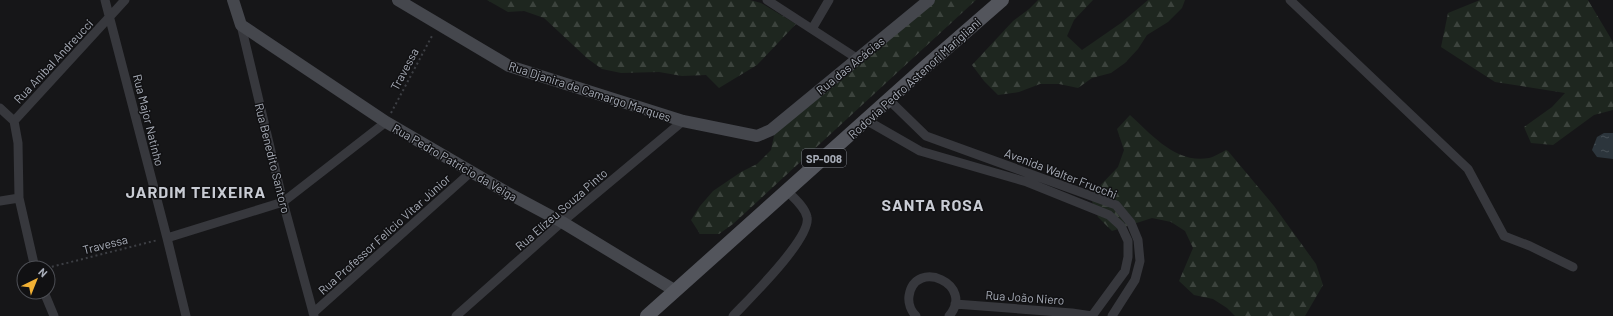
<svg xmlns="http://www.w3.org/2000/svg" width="1613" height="316" viewBox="0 0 1613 316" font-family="Barlow,sans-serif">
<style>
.forest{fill:url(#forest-firs)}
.water{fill:url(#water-ripples)}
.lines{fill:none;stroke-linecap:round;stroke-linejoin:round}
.path{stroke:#3d3f44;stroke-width:2;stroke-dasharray:2 3;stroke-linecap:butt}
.street{stroke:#37383d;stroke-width:9}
.secondary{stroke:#45474d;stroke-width:12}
.primary{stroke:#53555c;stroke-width:14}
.labels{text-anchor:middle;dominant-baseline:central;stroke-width:3;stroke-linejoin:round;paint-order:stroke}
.shield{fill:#111113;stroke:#7b7e86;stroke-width:1}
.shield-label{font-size:11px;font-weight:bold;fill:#a8adb8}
.street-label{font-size:12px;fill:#a8adb8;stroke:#111113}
.district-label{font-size:16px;font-weight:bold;letter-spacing:1px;fill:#c9ccd4;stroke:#111113}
</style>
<defs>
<pattern id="forest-firs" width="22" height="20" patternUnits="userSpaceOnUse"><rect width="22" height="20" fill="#1e261f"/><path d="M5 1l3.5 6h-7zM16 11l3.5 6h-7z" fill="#3c433d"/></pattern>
<pattern id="water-ripples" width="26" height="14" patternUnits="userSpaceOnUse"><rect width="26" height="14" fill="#2c353c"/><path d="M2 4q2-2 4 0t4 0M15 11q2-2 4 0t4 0" fill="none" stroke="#485056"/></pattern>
</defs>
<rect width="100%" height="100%" fill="#161618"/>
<path class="forest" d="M487,0h263l11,3 35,21 -39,41 -38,23 -13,-13 -24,1 -23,-4 -38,1 -19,-4 -14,-10 -44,-41 -20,-7 -16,1z
M929,0h47l-243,224 -14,10h-19l-9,-14 9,-14 13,-15 28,-19 16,-8 14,-14 4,-19z
M1038,0h55l-19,20 -7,16 15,14 39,-27 27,-23h37l-3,8 -14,14 -21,13 -9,14 -13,14 -14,10 -19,5 -14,10 -19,-4h-19l-21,8 -21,3 -14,-14 -12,-16 41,-44 16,-12z
M1480,0h108l25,42v68l-19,5 -41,30 -22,-2 -7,-16 28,-20 13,-14 -70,-11 -54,-35 7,-34z
M1130,115c22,20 46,49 79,43 5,-1 11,-5 17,-8l2,1 46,55 42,58 7,21 -18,31h-70l-8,-8 -14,-9 -19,-4 -15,-14 14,-33 -8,-17 -14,-9 -19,-4 -40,13 -14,-14 -8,-21 28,-29 6,-17 -7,-21z"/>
<path class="water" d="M1604,133h9v26l-16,-2 -5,-7 5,-13z"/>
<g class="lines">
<path class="path" d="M391,113l42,-79
M47,268l111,-28"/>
<path class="street" d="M105,0l62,238 19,78
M767,0l91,59
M1290,0l178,169 36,67 26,10 43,21
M241,25l42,177 31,114
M812,29l17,-29
M889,100l37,36 190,69 15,18 7,17 2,21 -5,19 -23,36
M0,108l14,13 4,22 1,55 16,70
M866,120l54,31 107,31 82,33 12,11 7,15v16l-3,14 -33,45
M14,121l111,-121
M0,201l19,-3
M167,238l116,-36 103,-80
M44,292l10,24
M955,304l117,9 20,3
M313,313l158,-141
M456,316l106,-94 121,-101
M733,316c15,-16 79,-78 74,-99 -2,-10 -13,-19 -20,-26
M916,316c-5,-5 -8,-13 -7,-20 6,-39 67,-11 40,20"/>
<path class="secondary" d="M233,0l8,25 145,97 120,70 56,30 112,68
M398,0l111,66 174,55 74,15 14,-6 158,-130"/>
<path class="primary" d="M647,316l278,-249 77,-67"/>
</g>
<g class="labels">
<rect class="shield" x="802" y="149" width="44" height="18" rx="3"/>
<g class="shield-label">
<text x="824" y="158">SP-008</text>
</g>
<g class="street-label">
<text transform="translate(53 61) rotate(-47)">Rua Anibal Andreucci</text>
<text transform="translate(850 65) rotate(-39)">Rua das Acácias</text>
<text transform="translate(404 69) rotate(-62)">Travessa</text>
<text transform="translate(914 78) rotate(-42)">Rodovia Pedro Astenori Marigliani</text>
<text transform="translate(590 91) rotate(18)">Rua Djanira de Camargo Marques</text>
<text transform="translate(149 120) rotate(76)">Rua Major Natinho</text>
<text transform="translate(273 158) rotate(76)">Rua Benedito Santoro</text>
<text transform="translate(455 162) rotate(30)">Rua Pedro Patrício da Veiga</text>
<text transform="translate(1061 173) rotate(21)">Avenida Walter Frucchi</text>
<text transform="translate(561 209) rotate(-41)">Rua Elizeu Souza Pinto</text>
<text transform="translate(384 234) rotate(-42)">Rua Professor Felicio Vitar Júnior</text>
<text transform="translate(105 244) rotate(-14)">Travessa</text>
<text transform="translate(1025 297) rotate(4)">Rua João Niero</text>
</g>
<g class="district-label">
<text x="196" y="191">JARDIM TEIXEIRA</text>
<text x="933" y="204">SANTA ROSA</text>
</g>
</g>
<g transform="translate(36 280) rotate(43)"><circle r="19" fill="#111113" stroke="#4d4f55"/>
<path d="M0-3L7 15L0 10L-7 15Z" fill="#f2b134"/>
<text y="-6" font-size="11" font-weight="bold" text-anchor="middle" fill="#a8adb8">N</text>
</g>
</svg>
